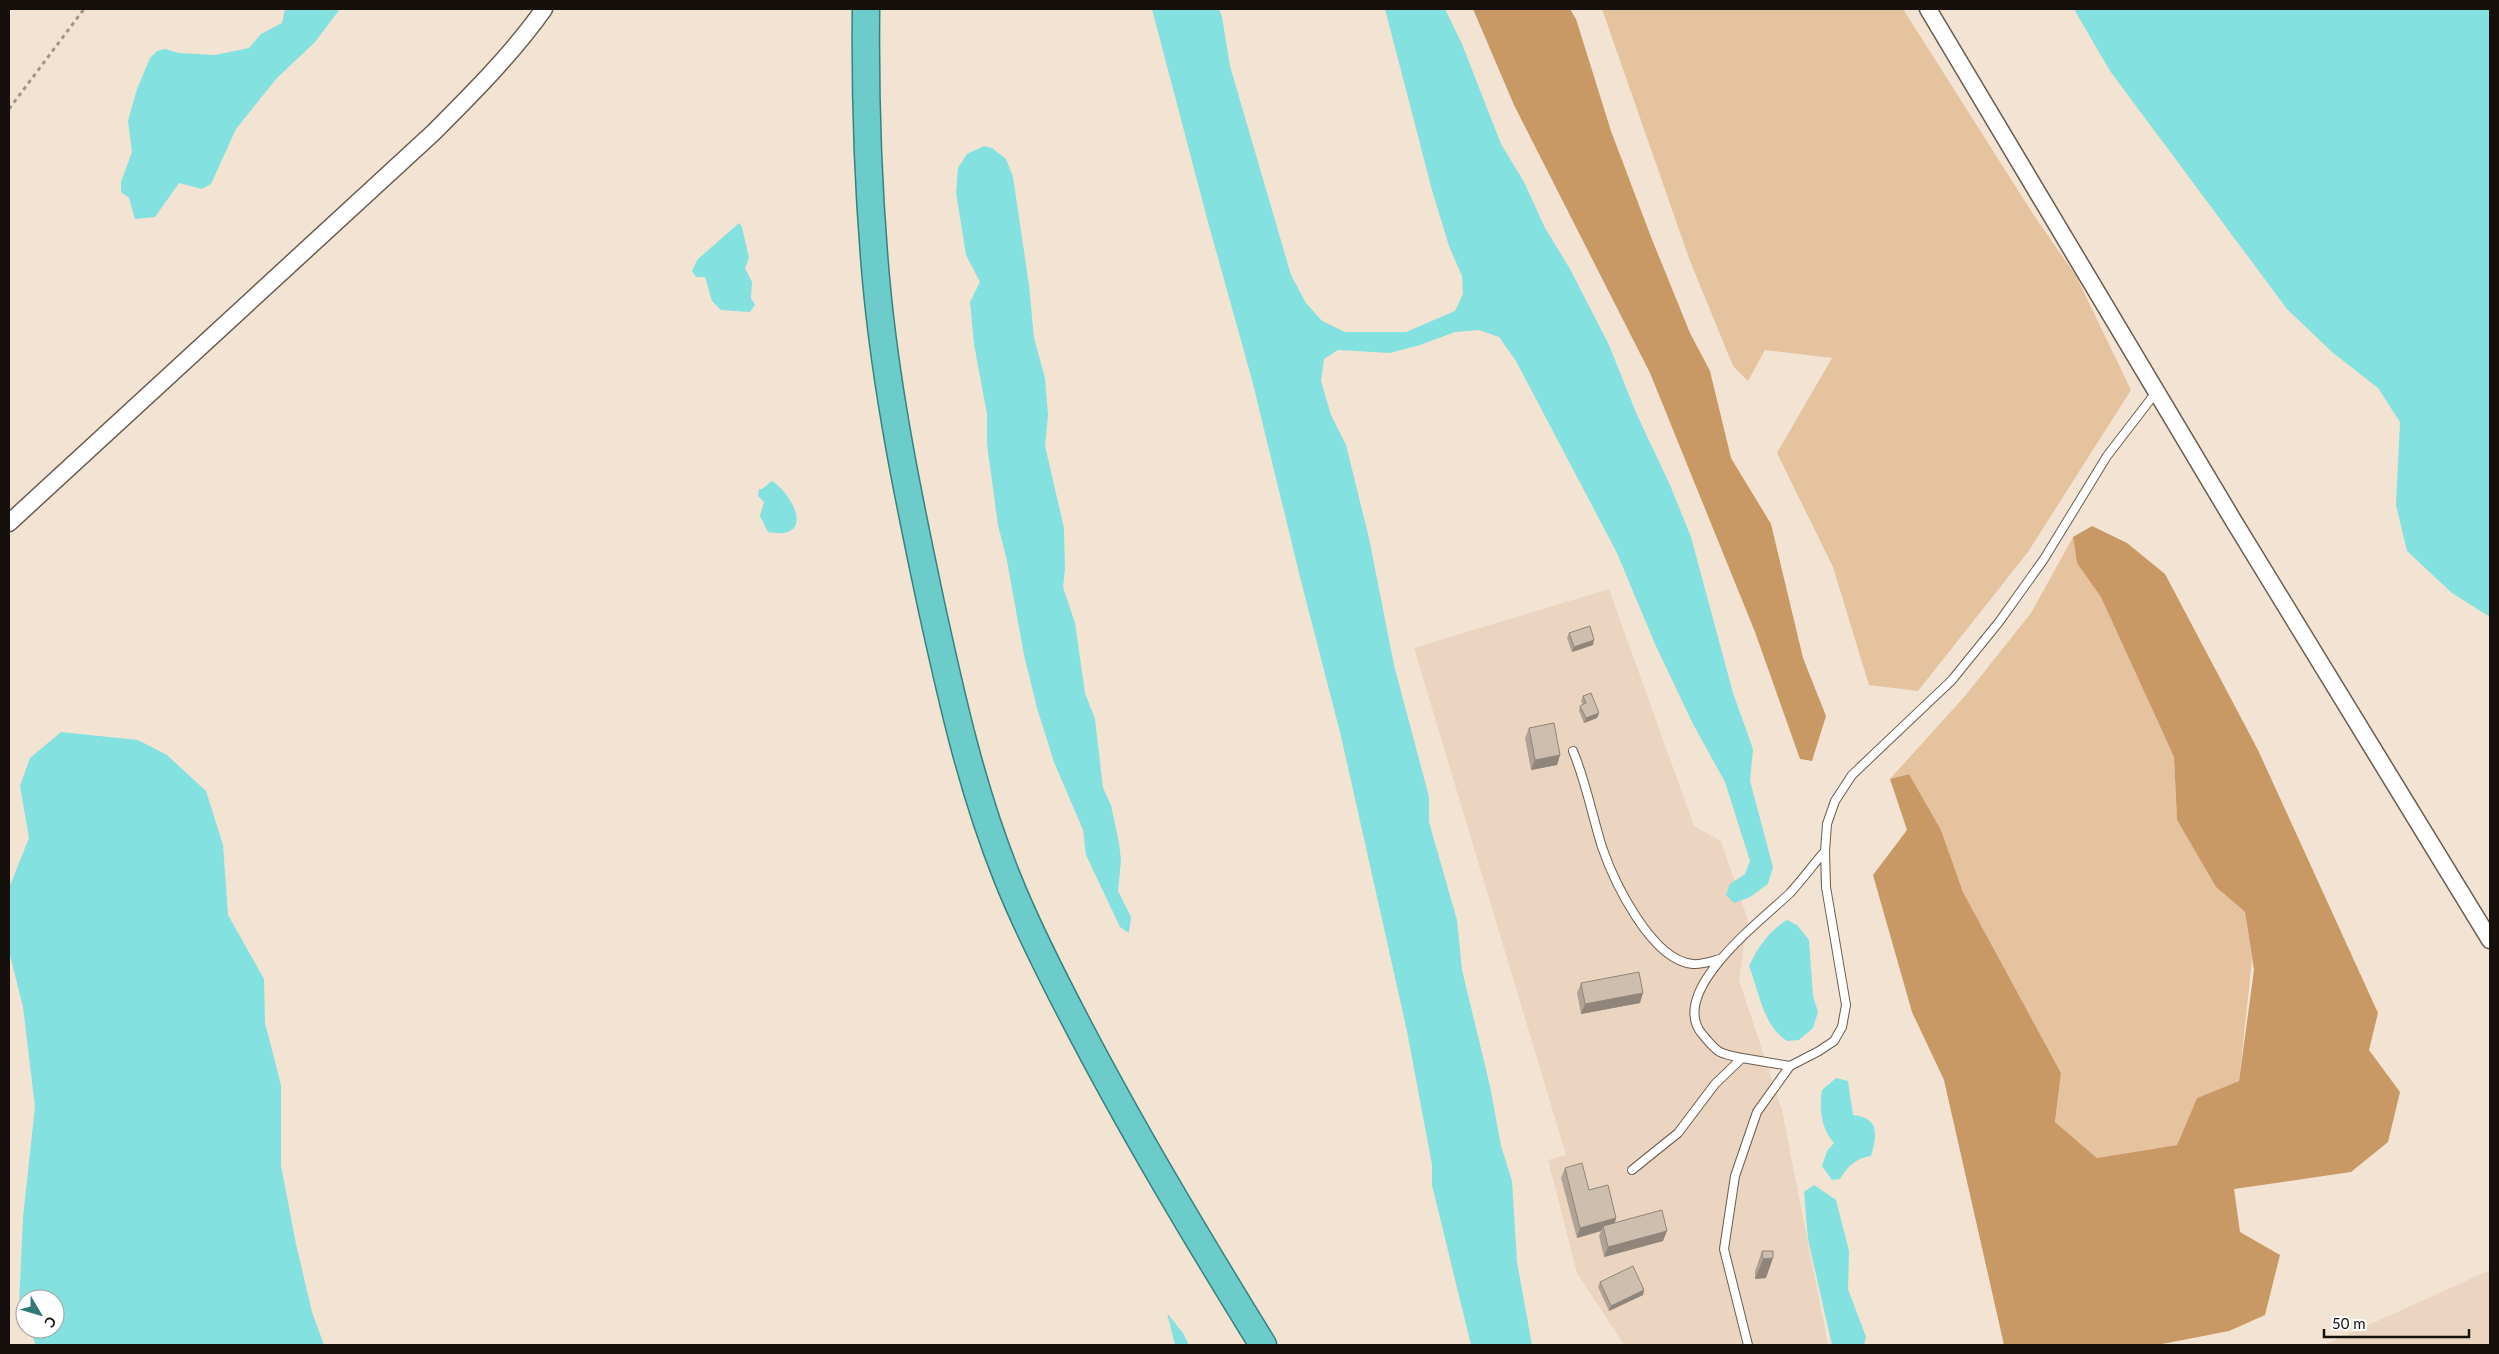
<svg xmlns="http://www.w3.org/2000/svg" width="2499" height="1354" viewBox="0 0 2499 1354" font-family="Lato,sans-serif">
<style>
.built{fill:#ebd5c0}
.green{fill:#e5c39f}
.forest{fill:#c99965}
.water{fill:#83e1df}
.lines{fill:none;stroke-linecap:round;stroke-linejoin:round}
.service-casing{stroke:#695c4e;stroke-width:10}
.minor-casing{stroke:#695c4e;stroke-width:19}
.trunk-casing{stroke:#35827f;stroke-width:29}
.path{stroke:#a2968a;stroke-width:3;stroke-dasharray:4 4;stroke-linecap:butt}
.service{stroke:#fff;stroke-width:8}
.minor{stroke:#fff;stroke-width:16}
.trunk{stroke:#6bccca;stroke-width:26}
.wall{fill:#b0a396}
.shaded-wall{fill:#90857a}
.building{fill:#cdbeae;stroke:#90857a}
</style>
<rect width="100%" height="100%" fill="#f3e3d3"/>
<path class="built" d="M1609,589l85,237 27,15 27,79 -9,60 43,130 46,235h-204l-47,-72 -29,-113 18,-5 -152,-507z
M2490,1270v75h-166z"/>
<path class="green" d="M1602,9h301l132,208 41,59 55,114 -103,162 -110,139 -49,-6 -36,-118 -56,-114 55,-95 -67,-8 -17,31 -15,-15 -43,-105z
M2073,537l4,26 24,33 73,161 3,63 39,67 29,25 7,48 -13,121 -42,17 -20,47 -80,13 -42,-36 6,-49 -98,-181 -22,-62 -32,-56 -19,5 75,-83 66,-83z"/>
<path class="forest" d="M1473,9h97l6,10 35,112 40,106 39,96 20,38 21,87 40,66 32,134 23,58 -14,45 -12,-2 -45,-127 -105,-259 -136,-268z
M2092,526l35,17 38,31 93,176 120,263 -9,37 31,42 -12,50 -37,30 -117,17 6,43 40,23 -15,60 -36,16 -72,14h-153l-60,-265 -32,-68 -39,-137 34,-45 -17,-51 19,-5 32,56 22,62 98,181 -6,49 42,36 80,-13 20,-47 42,-17 15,-111 -9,-58 -29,-25 -39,-67 -3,-63 -73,-160 -24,-34 -4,-26z"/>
<path class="water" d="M285,9h55l-25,33 -39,37 -40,50 -25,55 -9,5 -23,-6 -24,34 -20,2 -6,-21 -8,-6v-10l11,-30 -4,-31 9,-32 13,-31 7,-7 8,-2 14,4 36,2 34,-7 12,-14 21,-11z
M1152,9h67l3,8 8,49 61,209 15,28 16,18 23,11h61l49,-21 8,-17 -1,-18 -13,-30 -17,-56 -47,-181h60l17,35 39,100 23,38 21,46 25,41 39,76 28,70 33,70 21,52 42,156 20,56 -3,32 23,86 -5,17 -18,13 -16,6 -8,-8 4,-11 15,-10 5,-13 -25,-79 -32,-58 -38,-80 -38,-91 -101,-192 -17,-24 -20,-7 -24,2 -35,13 -30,8 -52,-3 -14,9 -3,22 10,34 15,30 23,93 25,127 35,132v25l28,98 5,50 28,116 11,60 11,35 5,81 15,83h-61l-39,-160v-20l-25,-134 -66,-295 -40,-155 -49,-201 -44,-158z
M2074,9h416v608l-38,-24 -45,-42 -11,-46 4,-83 -22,-34 -46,-36 -45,-43 -177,-238z
M984,146l8,2 14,11 7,18 16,108 5,53 11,40 3,37 -3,31 19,82 1,41 -2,18 12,36 10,70 10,26 8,69 8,17 8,38 2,18 -3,30 13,26 -2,16 -9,-6 -34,-72 -3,-25 -29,-68 -17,-54 -13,-53 -17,-94 -9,-36 -11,-81v-30l-13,-70 -4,-42 10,-20 -14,-27 -10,-63 2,-24 9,-14z
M739,223l3,4 7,31 -4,10 7,14 -1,16 4,7 -5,7 -29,-2 -9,-9 -7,-24h-9l-4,-6 5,-11z
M772,481c22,14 44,60 -4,51l-8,-16 4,-14 -6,-6 1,-7h3z
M61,732l77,8 29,15 39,36 17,54 5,70 36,64 1,44 16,62v81l15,78 16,68 12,33h-288l-7,-16h26v-30h-30v21l-6,-13 4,-90 12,-110 -12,-100 -14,-56v-63l20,-50 -9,-52 10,-28z
M1787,920l10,5 12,15 4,56 5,16 -5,16 -14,12 -12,1c-24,-15 -28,-50 -38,-75 9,-19 20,-35 38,-46z
M1836,1078l12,3 5,34c27,3 24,20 18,41 -15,2 -23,10 -31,23l-8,1 -10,-14 5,-15 7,-8c-13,-15 -15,-34 -12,-53z
M1814,1185l22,15 13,51 -1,38 18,48 -2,8h-32l-24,-106 -4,-47z
M1167,1313l16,20 6,12h-14z"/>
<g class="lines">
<g class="service-casing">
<path id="service" d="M1573,751c13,31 19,64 29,96 12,35 50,114 91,117 8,1 19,-3 27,-5
M1742,1058c-25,-5 -24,-5 -40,-24 -35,-43 61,-115 88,-141 12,-13 23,-28 35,-42
M1632,1170l46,-37 37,-49 27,-26 48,8 29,-15 15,-10 8,-14 4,-22 -20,-118 -1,-36 2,-27 8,-23 17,-26 100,-95 47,-58 45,-63 63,-103 50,-65
M1748,1345l-24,-96 11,-73 22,-64 33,-46"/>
</g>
<g class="minor-casing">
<path id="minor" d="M1928,9l305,511 257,420
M9,523l424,-390c39,-39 79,-79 111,-124"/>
</g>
<g class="trunk-casing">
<path id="trunk" d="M866,9c-1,90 2,180 10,270 10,111 33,222 56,330 20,91 40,181 75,268 19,48 43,95 67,141 58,112 123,220 189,327"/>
</g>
<path class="path" d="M9,109l75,-100"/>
<use href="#service" class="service"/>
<use href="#minor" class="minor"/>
<use href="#trunk" class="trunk"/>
</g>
<path class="wall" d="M1569,633l24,12 -21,7 -5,-14z
M1583,696l16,17 -2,5 -13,5 -5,-12 1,-5 3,-1 -2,-4z
M1529,728l31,27 -3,10 -26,5 -6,-32z
M1581,983l59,20 -59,11 -4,-21z
M1565,1168l24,22 27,28 -1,5 48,18 -59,16 -5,-21 2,-5 -24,7 -16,-60z
M1762,1251l4,27 -11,1v-8z
M1600,1282l44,8 -1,5 -34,16 -11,-24z"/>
<path class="shaded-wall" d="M1594,640l-1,5 -21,7 2,-5z
M1599,713l-2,5 -13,5 2,-5z
M1560,755l-3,10 -26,5 4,-10z
M1643,993l-3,10 -59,11 4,-10z
M1616,1218l-3,10 -10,-2 -2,5 -24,7 3,-10z
M1667,1231l-4,10 -59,16 4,-10z
M1773,1258l-7,20 -11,1 8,-20z
M1644,1290l-1,5 -34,16 2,-5z"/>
<path class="building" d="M1590,626l4,14 -20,7 -5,-14z
M1591,693l8,20 -13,5 -6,-12 6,-3 -3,-7z
M1554,723l6,32 -25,5 -6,-32z
M1639,972l4,21 -58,11 -4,-21z
M1582,1163l7,27 19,-5 8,33 -36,10 -15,-60z
M1662,1210l5,21 -59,16 -5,-21z
M1762,1251h11v7l-10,1z
M1633,1266l11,24 -33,16 -11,-24z"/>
<rect width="2499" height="1354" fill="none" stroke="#15100b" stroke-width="20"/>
<g transform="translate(40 1314) rotate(128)"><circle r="24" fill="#ffffff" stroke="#a19f9d"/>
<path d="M0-4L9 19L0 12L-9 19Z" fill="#307978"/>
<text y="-8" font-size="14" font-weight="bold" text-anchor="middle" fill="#15100b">С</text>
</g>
<path d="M2324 1329v8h145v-8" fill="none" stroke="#15100b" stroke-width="2.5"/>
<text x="2332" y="1329" font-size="15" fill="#15100b" stroke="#ffffff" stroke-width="4" paint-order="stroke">50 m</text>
</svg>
